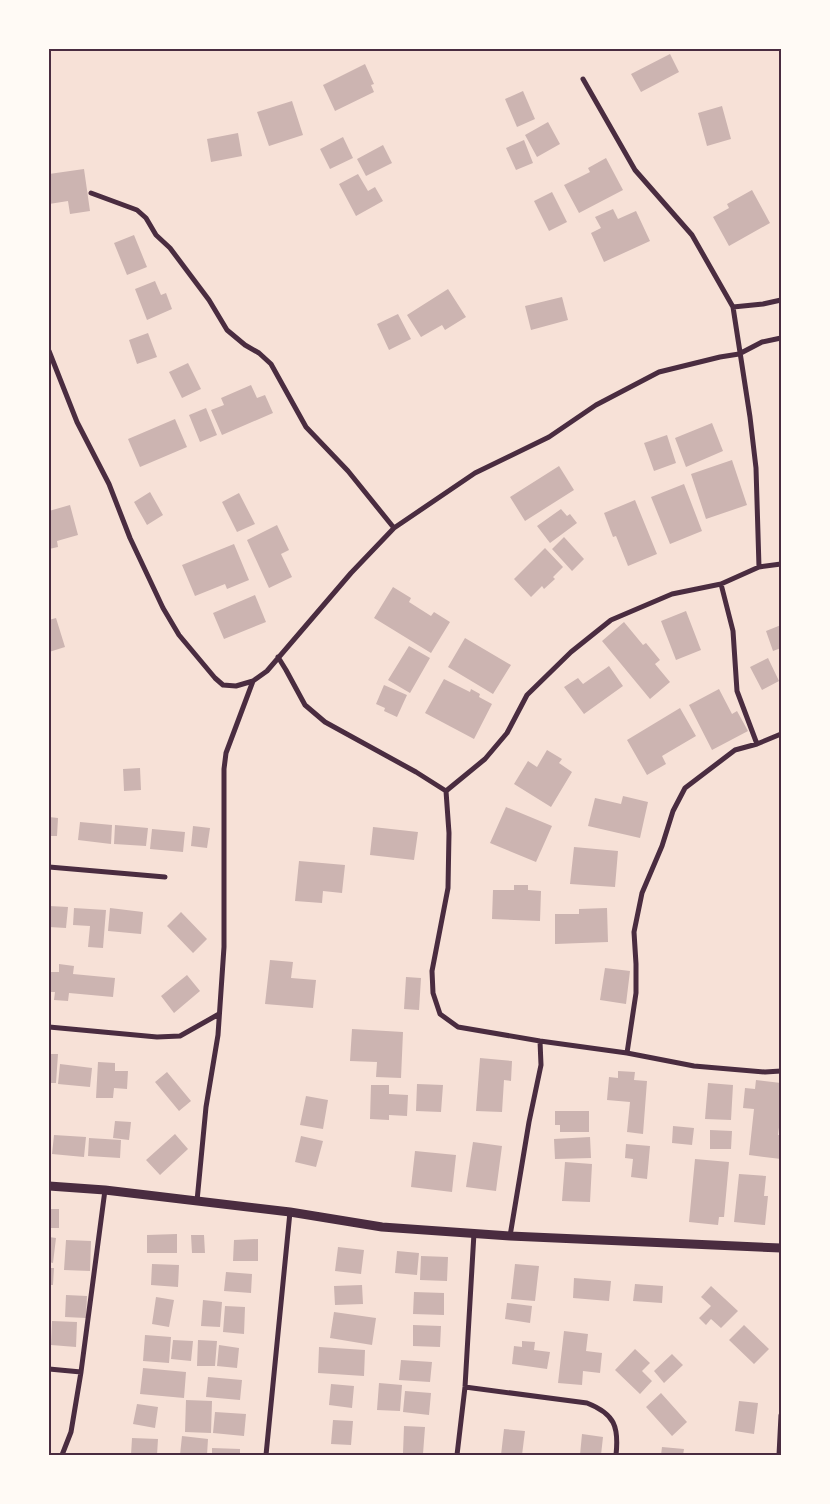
<svg xmlns="http://www.w3.org/2000/svg" width="830" height="1504" viewBox="0 0 830 1504" font-family="Figtree,sans-serif">
<style>
.building{fill:#ccb4b1}
.lines{fill:none;stroke-linecap:round;stroke-linejoin:round}
.minor{stroke:#4a2c40;stroke-width:5}
.tertiary{stroke:#4a2c40;stroke-width:9}
.neatline{fill:none;stroke:#4a2c40;stroke-width:2}
</style>
<rect width="100%" height="100%" fill="#f7e1d7"/>
<path class="building" d="M670,54l9,18 -38,20 -10,-18z
M365,64l9,20 -3,1 3,7 -39,19 -12,-26z
M523,91l12,28 -18,8 -12,-28z
M292,101l11,34 -34,11 -12,-34z
M722,106l9,33 -24,7 -9,-33z
M548,122l12,22 -23,13 -12,-22z
M238,133l4,23 -31,6 -4,-23z
M343,137l10,21 -23,11 -10,-20z
M524,140l9,23 -17,7 -10,-22z
M383,145l9,18 -26,13 -9,-17z
M606,158l17,32 -44,23 -15,-28 26,-13 -2,-4z
M84,169l6,42 -20,3 -2,-13 -19,3v-30z
M358,174l10,17 7,-4 8,14 -27,15 -17,-32z
M752,190l18,33 -41,23 -16,-29 16,-9 -2,-4z
M552,192l15,30 -18,9 -15,-30z
M613,209l5,10 18,-8 14,30 -46,21 -13,-29 10,-5 -6,-11z
M134,235l13,32 -20,8 -13,-32z
M155,281l6,14 5,-2 6,16 -25,11 -12,-31z
M448,289l18,28 -21,13 -3,-5 -21,12 -14,-22z
M562,297l6,23 -37,10 -6,-24z
M398,314l13,25 -22,11 -12,-26z
M148,333l9,24 -20,7 -8,-24z
M188,363l13,26 -19,9 -13,-26z
M251,385l6,13 8,-3 8,18 -51,22 -11,-25 13,-5 -3,-7z
M206,408l11,27 -17,7 -11,-27z
M175,419l12,28 -47,20 -12,-28z
M712,423l11,28 -37,16 -11,-29z
M667,435l9,28 -22,8 -10,-28z
M732,460l15,45 -41,14 -15,-45z
M559,466l15,24 -49,31 -15,-24z
M684,484l18,47 -32,13 -19,-47z
M150,492l13,23 -16,10 -13,-23z
M239,493l16,31 -18,8 -15,-30z
M635,500l22,54 -29,12 -12,-30 -3,1 -9,-24z
M70,505l8,30 -21,6 1,6 -9,2v-38z
M561,509l6,7 3,-2 7,9 -27,20 -13,-17z
M277,525l12,25 -8,4 11,23 -23,11 -22,-48z
M564,537l20,22 -12,12 -20,-22z
M234,544l15,36 -22,9 -2,-5 -30,12 -13,-31z
M545,548l18,19 -10,10 2,2 -11,10 -2,-3 -11,11 -17,-18z
M393,587l18,11 -2,4 22,14 3,-4 16,10 -19,31 -57,-35z
M255,595l11,27 -42,17 -11,-26z
M686,611l15,39 -25,10 -15,-39z
M56,618l9,29 -16,5v-32z
M624,622l19,23 3,-2 14,17 -5,4 15,18 -20,17 -48,-58z
M781,625v23l-8,3 -7,-20z
M465,638l46,27 -18,29 -45,-27z
M409,646l21,12 -20,35 -22,-13z
M768,658l11,23 -17,9 -12,-23z
M609,666l14,20 -39,28 -20,-27 14,-9 5,6z
M444,679l26,13 1,-3 9,5 -1,3 13,7 -18,35 -49,-26z
M384,685l23,10 -10,22 -13,-6 1,-3 -9,-4z
M719,689l13,25 5,-3 11,20 -36,19 -23,-45z
M680,708l16,28 -34,20 4,8 -19,11 -20,-35z
M547,750l15,9 -3,4 13,9 -21,35 -37,-23 14,-23 9,6z
M140,768l1,22 -17,1 -1,-22z
M623,796l25,6 -8,36 -52,-12 7,-28 26,6z
M506,807l46,19 -16,36 -46,-19z
M49,817l9,1 -1,18h-8z
M80,822l32,3 -1,19 -33,-4z
M115,825l33,3 -2,18 -32,-2z
M193,826l17,2 -3,20 -16,-2z
M373,827l45,5 -4,28 -44,-5z
M152,829l33,3 -2,20 -33,-3z
M574,847l44,4 -3,36 -45,-3z
M299,861l46,4 -3,28 -19,-2 -1,12 -27,-2z
M514,885h14v5l13,1 -1,30 -48,-2 1,-29h21z
M49,906l19,1 -2,21 -17,-1z
M74,908l32,2 -3,38 -15,-1 2,-21 -17,-1z
M110,908l33,4 -2,22 -33,-3z
M607,908l1,34 -53,2v-30h24v-5z
M181,912l26,27 -14,14 -26,-27z
M270,960l23,2 -2,16 25,2 -3,28 -48,-4z
M59,964l15,2 -1,8 42,4 -2,19 -44,-4 -1,8 -14,-1 1,-8h-6v-20h10z
M605,968l25,3 -4,33 -26,-4z
M187,975l13,16 -26,22 -13,-17z
M406,977l15,1 -2,32 -15,-1z
M352,1029l51,3 -2,46 -25,-1 1,-15 -27,-1z
M49,1054h9l-2,29h-7z
M480,1058l32,3 -1,20 -7,-1 -2,32 -26,-1z
M98,1062l17,1v8h13l-1,18 -13,-1 -1,10h-17z
M60,1064l32,4 -2,19 -32,-3z
M618,1071l17,1 -1,8 13,1 -4,53 -16,-2 3,-30 -23,-2 2,-23 9,1z
M167,1072l24,29 -12,10 -24,-29z
M756,1080l25,3v29l-3,23h3v24l-32,-4 5,-46 -11,-1 2,-20 10,1z
M708,1083l25,2 -2,35 -26,-1z
M417,1084l26,1 -2,27 -25,-1z
M371,1085h18v9l19,1 -1,21 -18,-1v5l-19,-1z
M306,1096l22,4 -5,29 -23,-4z
M555,1111h34v21h-29v-7h-5z
M115,1121l16,1 -2,18 -16,-2z
M673,1126l21,2 -2,17 -20,-2z
M710,1130l22,1 -1,18h-21z
M175,1134l13,15 -28,26 -14,-15z
M54,1135l32,2 -2,20 -32,-3z
M301,1136l22,5 -7,26 -21,-5z
M590,1137l1,21 -36,1 -1,-20z
M89,1138l32,2 -1,18 -32,-2z
M473,1142l29,4 -6,45 -30,-4z
M626,1144l24,2 -3,33 -16,-2 2,-18 -8,-1z
M415,1151l41,4 -4,37 -41,-5z
M695,1159l34,3 -5,55h-5l-1,8 -29,-3z
M565,1162l27,2 -2,38 -28,-1z
M739,1174l27,2 -2,20h4l-3,29 -31,-3z
M49,1209h10v19h-10z
M177,1234v19h-30v-18z
M191,1235h13l1,18h-13z
M49,1237l7,1 -3,25 -4,-1z
M258,1239v22h-25l1,-21z
M66,1240l25,1 -1,30 -26,-1z
M338,1247l26,3 -3,24 -26,-3z
M397,1251l22,2 -2,22 -22,-2z
M421,1256l27,1 -1,24 -27,-1z
M152,1264l27,1 -1,22 -27,-2z
M515,1264l24,2 -4,35 -24,-2z
M49,1268h5l-1,17h-4z
M226,1272l26,2 -1,19 -27,-2z
M574,1278l37,3 -2,20 -36,-3z
M635,1284l28,2 -1,17 -29,-2z
M362,1285l1,19 -28,1 -1,-19z
M711,1286l27,25 -17,17 -10,-9 -5,6 -7,-7 12,-12 -10,-9z
M414,1292l30,1v22l-31,-1z
M66,1295l21,1 -1,22 -21,-1z
M156,1297l18,3 -5,27 -17,-3z
M203,1300l19,2 -2,25 -19,-1z
M507,1303l25,3 -2,17 -25,-4z
M225,1306l20,1 -1,27 -21,-2z
M334,1312l42,6 -4,27 -42,-7z
M52,1321l25,1 -1,25 -25,-2z
M413,1325l28,1 -1,21 -27,-1z
M744,1325l25,24 -15,15 -25,-24z
M564,1331l24,3 -2,17 16,2 -2,20 -17,-2 -1,14 -24,-2z
M145,1335l26,2 -2,26 -26,-2z
M173,1340l20,1 -2,20 -20,-2z
M198,1340l19,1 -2,25h-18z
M522,1341l13,1 -1,8 16,2 -3,17 -35,-5 2,-18 8,1z
M219,1345l20,3 -2,20 -20,-2z
M319,1347l46,3 -1,26 -46,-3z
M635,1349l15,14 -8,8 10,10 -12,13 -25,-24z
M672,1354l11,11 -19,18 -10,-12z
M401,1360l31,2 -2,20 -31,-2z
M143,1368l43,4 -2,26 -44,-4z
M208,1377l34,3 -2,20 -34,-3z
M379,1383l23,2 -2,26 -23,-1z
M331,1384l23,2 -2,22 -23,-3z
M405,1391l26,2 -2,22 -26,-3z
M661,1393l26,29 -15,14 -26,-29z
M186,1400l26,1 -1,32 -26,-1z
M739,1401l19,2 -4,31 -19,-3z
M137,1404l21,3 -3,21 -22,-4z
M215,1412l31,2 -2,22 -31,-3z
M333,1420l20,1 -2,24 -20,-1z
M404,1426l21,1 -2,27 -20,-1z
M504,1429l21,2 -3,24h-21z
M582,1434l21,3 -2,18h-21z
M182,1436l26,3 -1,16h-27z
M132,1438l26,1 -1,16h-26z
M662,1447l22,2 -1,6h-22z
M212,1448l28,1v6h-28z"/>
<g class="lines">
<path class="minor" d="M583,79l52,91 57,65 41,72 17,110 6,51 3,99
M91,193l46,17 9,8 10,17 14,13 39,52 18,30 18,15 14,8 12,11 35,63 42,44 46,57
M733,307l30,-3 18,-4
M49,351l28,71 32,62 21,54 33,70 16,27 36,43 8,7 13,1 17,-5 14,-10 84,-98 43,-45 81,-55 74,-36 47,-32 63,-33 61,-15 19,-3 23,-12 19,-4
M721,584l12,47 4,60 20,53
M278,657l8,13 19,35 20,17 91,50 30,19
M446,791l3,42 -1,55 -16,83 1,22 7,21 18,13 82,14 87,12 67,13 71,6 16,-1
M446,791l39,-32 22,-26 20,-38 44,-43 40,-32 61,-26 49,-10 38,-17 22,-3
M49,867l116,10
M49,1027l108,10 23,-1 39,-22
M627,1053l9,-60v-29l-2,-32 8,-39 20,-47 11,-35 12,-23 50,-38 22,-6 24,-10
M197,1201l9,-94 12,-72 6,-88v-178l2,-16 27,-72
M510,1236l19,-114 12,-57 -1,-24
M49,1369l32,3
M465,1387l122,16c28,11 32,24 29,52
M62,1455l9,-23 10,-60 24,-182
M266,1455l24,-243
M457,1455l8,-68 9,-154
M779,1455l2,-40"/>
<path class="tertiary" d="M49,1186l56,4 185,22 92,15 128,9 271,12"/>
</g>
<rect width="830" height="1504" fill="none" stroke="#fffaf5" stroke-width="100"/>
<rect x="50" y="50" width="730" height="1404" class="neatline"/>
</svg>
